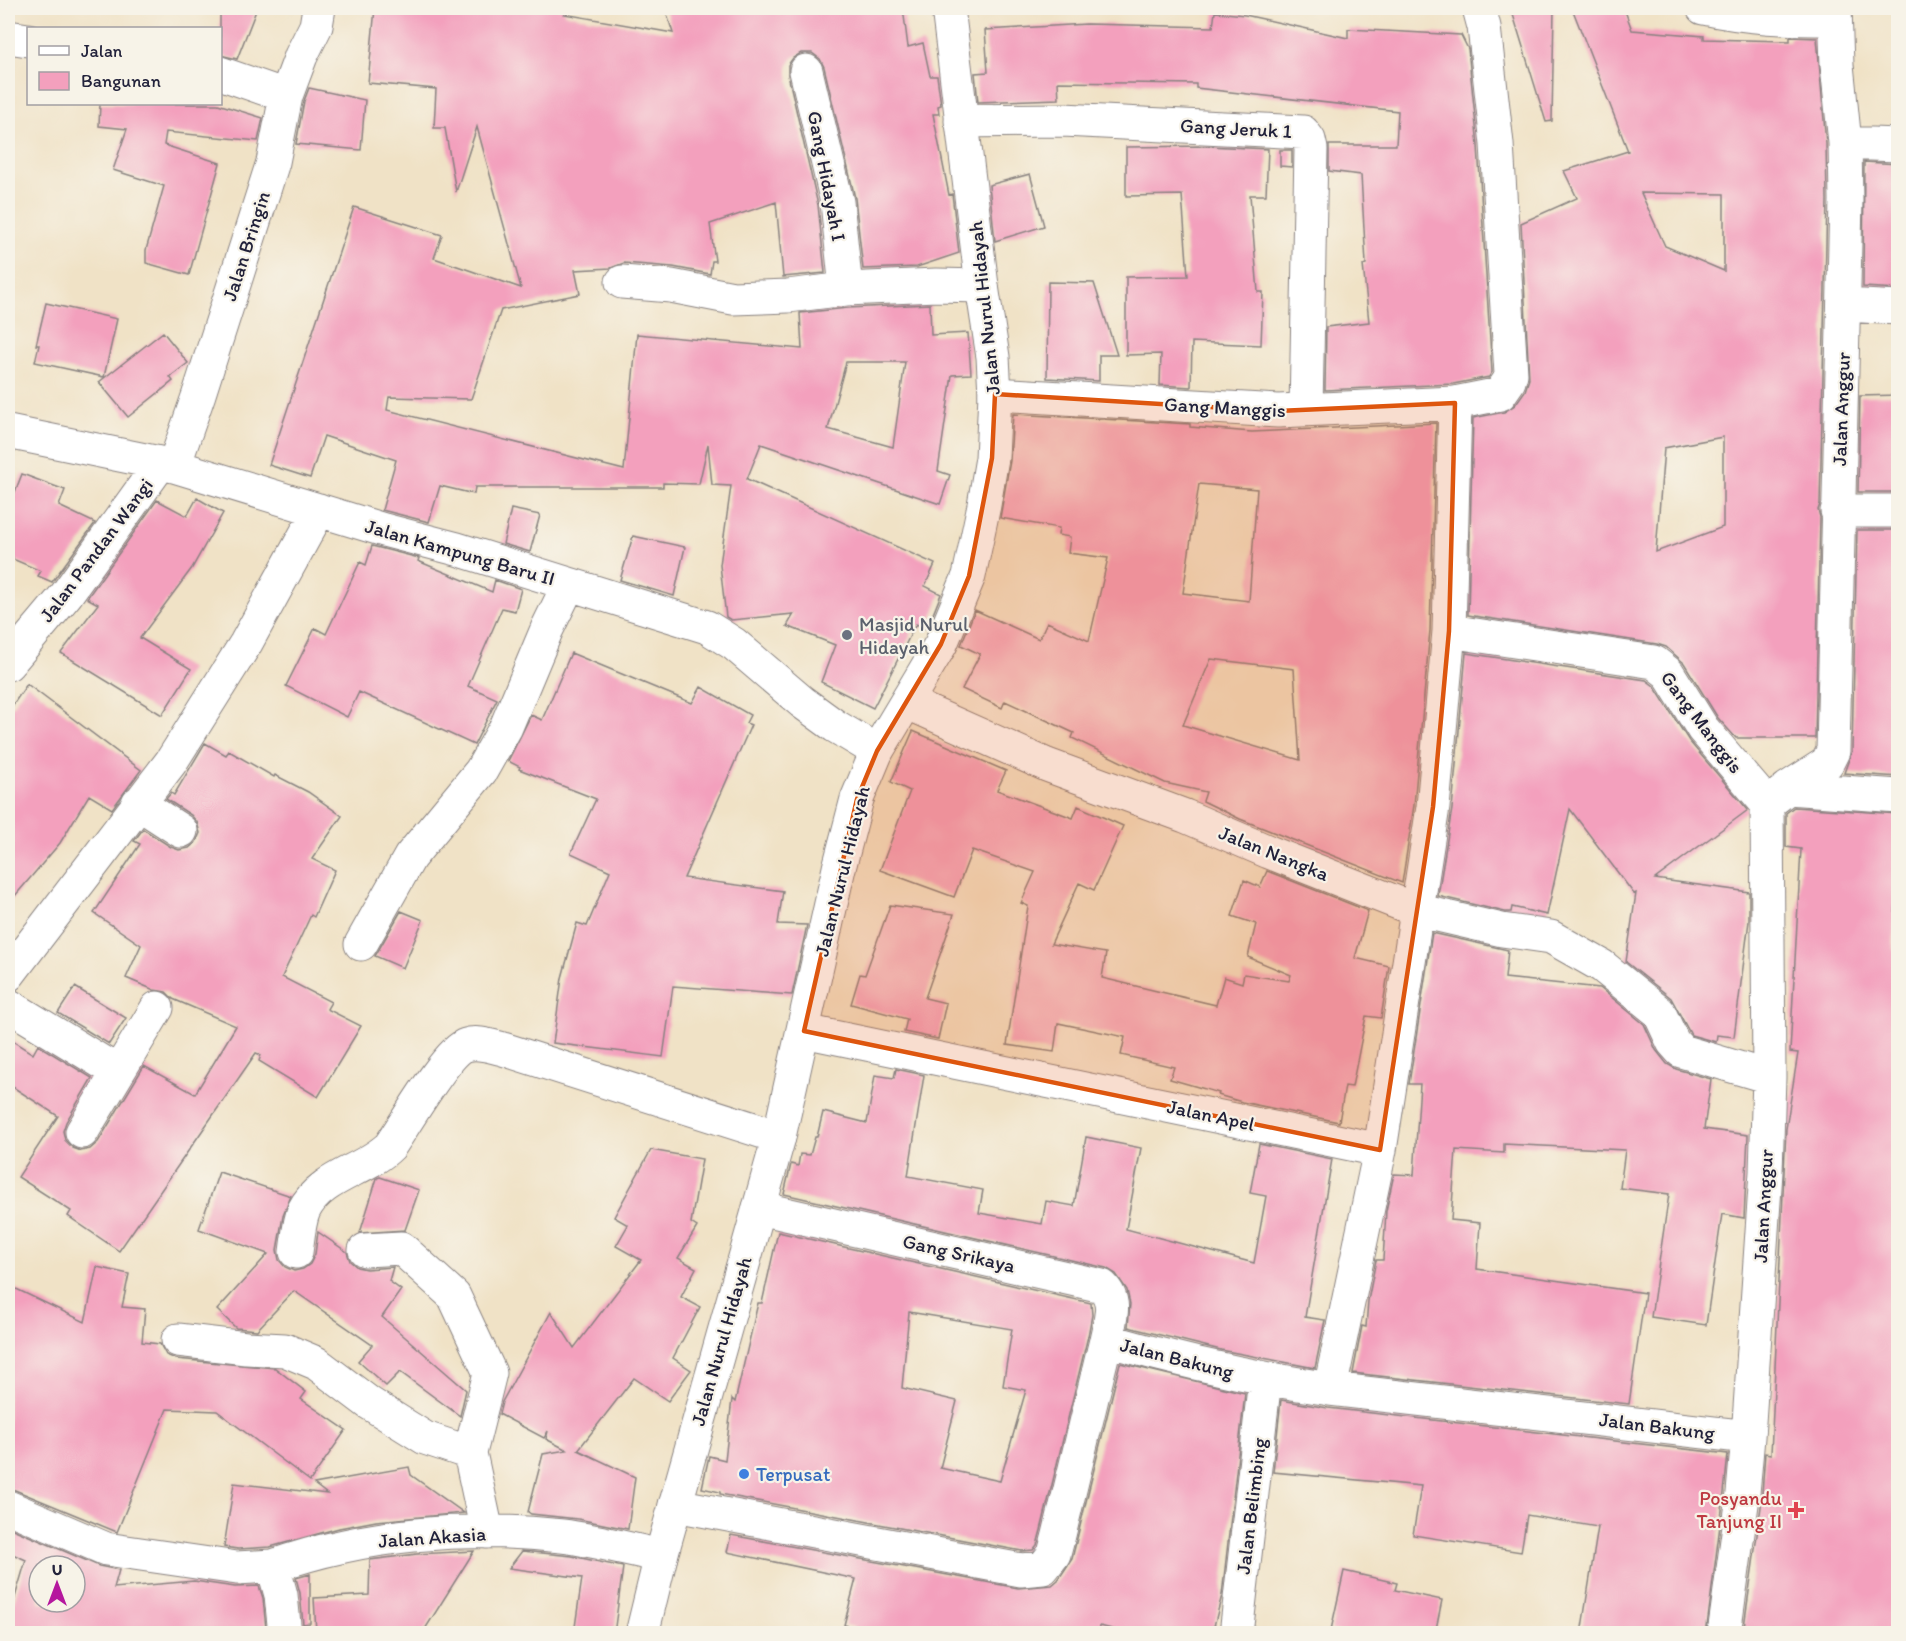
<svg xmlns="http://www.w3.org/2000/svg" width="1906" height="1641" viewBox="0 0 1906 1641" font-family="Itim,sans-serif">
<style>
.building{fill:#f3a0bd;fill-rule:evenodd}
.lines{fill:none;stroke-linecap:round;stroke-linejoin:round}
.minor-casing{stroke:#898280;stroke-width:35}
.tertiary-casing{stroke:#898280;stroke-width:35}
.minor{stroke:#fff;stroke-width:33}
.tertiary{stroke:#fff;stroke-width:33}
.marked{fill:#de560e;fill-opacity:0.2;stroke:#de560e;stroke-width:4.5;stroke-linejoin:round}
.worship-dot{fill:#6b7280;stroke:#f7f3e8;stroke-width:2}
.shop-dot{fill:#3f7fe0;stroke:#f7f3e8;stroke-width:2}
.health-dot{fill:#e0444e;stroke:#f7f3e8;stroke-width:2}
.labels{text-anchor:middle;dominant-baseline:central;stroke-width:4.5;stroke-linejoin:round;paint-order:stroke}
.street-label{font-size:20px;fill:#22223b;stroke:#f7f3e8}
.worship-label{font-size:20px;fill:#5b616d;stroke:#f7f3e8;text-anchor:start}
.shop-label{font-size:20px;fill:#366cbe;stroke:#f7f3e8;text-anchor:start}
.health-label{font-size:20px;fill:#be3a42;stroke:#f7f3e8;text-anchor:end}
</style>
<rect width="100%" height="100%" fill="#f7f3e8"/>
<filter id="ink" filterUnits="userSpaceOnUse"><feTurbulence type="fractalNoise" baseFrequency=".0167" numOctaves="2"/><feDisplacementMap in="SourceGraphic" scale="12" xChannelSelector="R" yChannelSelector="G"/><feConvolveMatrix kernelMatrix="1 2 1 2 8 2 1 2 1" color-interpolation-filters="sRGB"/></filter>
<filter id="wash" filterUnits="userSpaceOnUse"><feTurbulence type="fractalNoise" baseFrequency=".008" numOctaves="4" result="noise"/><feDisplacementMap in="SourceGraphic" scale="24" xChannelSelector="R" yChannelSelector="G"/><feGaussianBlur stdDeviation="1.35" result="paint"/><feColorMatrix in="noise" values="0 0 0 0 0 0 0 0 0 0 0 0 0 0 0 0 0 1.4 0 .05"/><feComposite in="paint" operator="in"/></filter>
<g filter="url(#wash)">
<rect width="100%" height="100%" fill="#f0e2c6"/>
<g id="blocks">
<path class="building" d="M220,8h37l-20,51 -17,-4z
M375,8h190l-1,6 109,19 -8,-25h238l5,39 15,-4 7,33h7l4,29 -3,1 1,8h-6l16,81 3,-1 7,59 -42,14 -54,2 -8,-71 -31,-131 -4,-8 -8,-6h-11l-8,5 -5,7v10l30,130 7,68 -42,4 -7,-75 -66,22 5,37h-3l-2,13 -37,-7 -49,-4 -13,5 -36,2 5,24 -79,16 -30,89 -82,-2 -2,13 237,60 13,-136 165,15 -2,-36 48,-5 82,-4 1,31 37,-2 3,41 -19,1 -14,96 12,4 -10,29 -179,-60 -14,35 188,85 -10,22 16,8 -14,35 -11,-5 -43,84 -52,-26 14,-37 -48,-19 7,-12 -63,6 -5,-3 -6,-52 11,-79 -19,-1 -4,-41 -9,40 -36,-1v4h-188l-1,7 -34,-8 -11,36 -47,-12 14,-50 -72,-24 -14,42 -41,-13 85,-258 88,28 -8,23 87,30 -44,-161 -21,65 -11,-64h-11l2,-39 -68,-6zM846,362h59l-12,85 -65,-18z
M1511,8h43l-2,113 -6,1z
M1572,8h52l8,22 72,6v3l86,2v-4l27,1 9,106 1,56 -7,304 -2,6 2,7 -5,221h-79l-18,-20 -34,-55 -18,-16 -9,-3 -189,-29 5,-197 31,-6 11,-7 10,-14 4,-12 -8,-156 56,-25 -13,-27 64,-20zM1641,193l83,1v77l-59,-25zM1723,437v90l-67,25 8,-104z
M1215,12l30,3 103,23v-9l113,6 7,14 10,97 14,226 -3,5 -36,7 -128,6 1,-63 43,-5 -6,-57 3,-1 -5,-89 -32,-4v-26h67l2,-34 -202,-23v-4l-138,-2 1,17 -81,3 -3,-29 13,-1 -3,-42 102,-6 126,3z
M309,88l56,12 -4,50 -65,-6 8,-43z
M100,104h118l45,14 -5,23 -92,-9 -2,13 56,18 -31,112 -43,-12v-13l18,-64 -51,-16 14,-41 -28,-3z
M1207,146l61,3 -2,46h-16l8,97h5l-2,53 -69,-3 -1,45 -31,-2 1,-31 -35,1v-78l62,-1 -6,-81 -56,1v-49z
M1280,150h12v17l-12,-1z
M1864,162l35,2v125l-36,-2z
M1030,174l14,52 -49,15 -6,-56z
M1048,282l46,1 23,72h-18v26l-52,-3z
M46,303l71,16 -13,58 -69,-15 4,-17h-3z
M163,332l25,31 -18,14 3,4 -45,36 -29,-35z
M1899,395v97h-41l2,-96z
M1013,414l177,10v3l62,5 184,-9 -6,207 -16,175 -12,78 -162,-64 -37,-18 3,-9 -41,-9 -93,-45 2,-5 -69,-32 -3,7 -40,-19 18,-35 -19,-9 14,-35 64,29 8,-17 42,19 19,-83 -40,-5 2,-16 -12,-2 1,-7 -59,-10 10,-57zM1199,484l58,5 -8,112 -66,-8zM1211,659l83,10 6,91 -117,-35z
M22,474l43,16 -6,16 36,17 -43,59 -14,-6 3,-5 -33,-14v-47z
M197,498l26,15 -31,55 -52,70 51,31 -29,46 -101,-62 37,-49 -11,-6 70,-98 30,16z
M511,509l29,6 -10,37 -27,-8z
M1857,530h42v247l-55,-4 8,-22z
M633,536l52,11 -11,49 -54,-16z
M372,546l47,12 -1,3 74,31 3,-12 26,9 -6,22 -13,-3 -34,78 29,13 -23,46 -115,-53 -12,25 -61,-31 29,-58 11,6 34,-72 6,3z
M571,653l121,50 9,-16 49,28 -4,8 5,2 -67,153 99,13 -5,33 29,1 -15,70 -119,-9 -10,71 -110,-14 9,-65 15,-55 10,3 23,-55 -39,-18 25,-54 -77,-30 1,-2 -12,-6 23,-46 11,5z
M1466,653l180,27 8,6 35,55 59,69 -93,69 94,13v29l-15,116 -17,-2 -1,7 -25,-7 -20,-37 -45,-36 10,-69 -2,1 -64,-85 -23,106 -35,-8 -1,5h-6l-67,-16 14,-87z
M27,684l114,86 -29,39 -23,-14 -29,48 -52,61v-192z
M913,731l93,40 -9,19 76,28 5,-12 45,20 -29,64 -15,-7 -28,61 55,9 -4,25 114,27 8,-28 18,6 2,-9 45,7 2,-6 -43,-18 8,-33 -24,-8 12,-36 16,7 7,-16 101,40 -13,47 34,8 -8,52 -15,-2 -14,71 -7,-1 -6,36 -97,-20 -24,-7 1,-2 -49,-14 4,-12 -53,-12 4,-18 -67,-14 -4,29 -47,-7 21,-139 -7,-3 14,-31 -63,-22 -18,47 -74,-27 30,-79 -19,-9z
M205,743l21,12 3,-4 45,26 1,-2 33,17 34,24 -30,43 23,11 -21,47 -3,-2 -29,62 49,25 -4,7 34,17 -43,71 -59,-36 2,-6 -5,-2 -137,198 -51,-35 3,-5 -53,-34 40,-61 -50,-32v-46l25,16 5,-9 54,33 -26,44 -3,9 2,9 8,8 8,3 9,-2 8,-7 46,-76 51,28 41,-68 -63,-27 -7,-7 -12,-2 -28,-12 15,-33 -47,-32 46,-69 -6,-3 9,-12 28,18 8,3 10,-2 7,-6 4,-9 -3,-11 -6,-7 -25,-16 5,-6 3,2z
M1794,807l105,7v36l-6,100h6v684h-156l18,-127 4,-54 6,1 15,-325 12,-76 -8,-1 11,-203 -15,-2v-34z
M890,905l64,9 -29,84 21,5 -8,36 -34,-7 3,-13 -56,-15 9,-30 5,1z
M401,911l22,9 -20,48 -28,-12z
M1432,933l76,17 -3,28 95,10 44,36 12,26 11,14 9,5 35,10 -7,50 44,6 -4,83 -22,-4 -16,111 -55,-8 18,-123 -49,-6 5,-38 -121,-6v9l-48,-3 -5,70 29,3 -3,46 168,24 -16,111 -276,-31 9,-47 4,1 2,-26 8,-41h7l3,-49 8,-37 20,1 6,-91h-11z
M75,987l51,31 -17,26 -51,-31z
M896,1069l28,6 -16,101 75,14 -4,23 63,11 4,-23 28,5 12,-69 55,11 -15,81 128,34 12,-67 -16,-3 9,-49 73,15 -27,158 20,3 -10,48 -94,-18 -93,-23 2,-23 -3,-14 -11,-16 -10,-6 -322,-74 7,-30 7,2 2,-12 10,1 5,-18h2l6,-25 44,11 8,-48 19,3z
M651,1150l51,9 -11,64 6,4 -19,31 18,10 -15,29 19,10 -27,51 18,12 -23,31 -34,-23 -56,72 57,27 -7,52 -50,-10 -47,-5 -3,-2 15,-58 24,-4 -21,-11 2,-8 -4,7 -45,-24 3,-12 49,-90 23,36 67,-88 -25,-14 12,-21 -14,-8z
M219,1172l72,24 -8,20 -6,34 2,10 6,7 9,4 9,-2 7,-5 5,-10 3,-22 29,20 3,9 7,6 9,2 27,-2 -4,14 12,9 -19,27 84,73 -6,26 -60,-44 -14,14 -28,-25 14,-16 -78,-54 -37,39 -21,-2 -19,-18 51,-56 -69,-25z
M380,1177l39,13 -14,40 -45,3 17,-55z
M778,1232l313,71 1,12 -4,21 -47,194 -4,15 -4,5 -11,1 -302,-57v-2l-18,-4 7,-32 16,4 7,-61 3,3 23,-99h4zM909,1312l103,17 -9,57 23,4 -26,91 -60,-13 17,-67 -55,-13z
M97,1267l32,7 -7,33 23,2 -3,33 18,2 6,11 10,4 99,9 31,24 -5,7 45,31 -36,51 -93,-70 -50,-2 -50,123 -102,-42 -7,-1v-204l77,37z
M1120,1363l125,30 -23,202 -10,39h-81l-31,-8 -1,8h-247l2,-7 -10,-2 12,-46 -129,-27 4,-17 287,53 34,-3 6,-5 14,-21z
M1281,1400l47,8 400,46 -5,48 -17,132h-125l17,-107 -71,-12 -6,37 -108,-17 8,-49 -148,-14z
M409,1467l2,8 53,38 -88,8 -37,7 -69,19 -32,2 -14,-2 10,-64 93,11 -13,-10z
M8,1527l91,39 20,4 -5,18 80,-7 41,6 24,-1 4,12 3,31 -30,5h-228v-13l18,-61 -18,-8zM39,1566h36v36h-36z
M474,1551l-52,83h-53v-5l-53,3 -2,-34 55,-3 1,-35 47,-6z
M522,1551l50,5 51,11 -9,67h-40l8,-56 -73,-10z
M1344,1571l53,12 -2,7 47,10 -7,34h-88l-16,-4z
M310,1574v49l-7,1 -3,-31 -4,-15z"/>
</g>
</g>
<g filter="url(#ink)">
<use href="#blocks" fill-opacity="0" stroke="#898280" stroke-width="1.5"/>
<g class="lines">
<g class="minor-casing">
<path id="minor" d="M1703,8c46,10 84,11 131,11
M8,37l20,3
M806,71l31,131 9,87
M220,73l66,23
M961,121l102,-1 240,12 6,8 2,9 -5,261
M1845,143l53,2
M622,282l49,4 62,12 55,-2 58,-7 90,-4 46,1
M1845,305l53,3
M995,394l283,17 177,-8 -6,228 -16,176 -53,343
M1455,403l45,-9 9,-13 2,-7 -14,-230 -13,-117 -5,-19
M8,432l166,34 210,64 73,19 250,78 27,17 68,58 33,24 42,25
M174,466l25,-72 74,-232 13,-66 15,-40 15,-30 3,-18
M1837,511h61
M1449,631l205,31 14,11 35,56 64,75
M8,664l58,-69 94,-131
M908,703l139,62 138,51 84,36 147,58 86,20 49,7 51,29 57,46 14,30 8,9 88,26
M1788,788l110,8
M138,803l43,28
M361,944l49,-87 71,-86 25,-44 41,-98 22,-45
M8,975l163,-213 75,-119 73,-133
M8,1005l110,67
M804,1031l576,119 -50,239
M82,1132l75,-124
M759,1208l343,78c16,15 8,34 4,54
M365,1250l36,-2 53,48 36,77 -20,80 17,79
M296,1252c2,-14 3,-30 8,-42 17,-34 61,-39 86,-64 14,-20 57,-95 76,-101 12,-4 24,1 37,4l276,88
M178,1340l68,8 39,2 31,13 53,40 56,35 45,15
M675,1505l346,65 22,-2 11,-14 5,-19 47,-195c74,21 148,38 224,49l418,48
M8,1507l98,42 131,19 36,-2
M285,1634l-4,-39 -8,-29c91,-32 193,-41 289,-30 33,4 66,13 99,20
M1236,1634l29,-255
M1724,1634l18,-130 6,-67 18,-265 3,-95 -2,-273 21,-16 39,-25 6,-12 13,-551 -1,-57 -8,-78 -2,-57"/>
</g>
<g class="tertiary-casing">
<path id="tertiary" d="M642,1634l19,-78 118,-419 60,-269 18,-69 20,-48 64,-107 28,-68 15,-71 8,-47 3,-64 -2,-37 -11,-71 -34,-278"/>
</g>
<use href="#minor" class="minor"/>
<use href="#tertiary" class="tertiary"/>
</g>
</g>
<path class="marked" d="M995,394l283,17 177,-8 -6,228 -16,176 -53,343 -576,-119 53,-232 20,-48 64,-107 28,-68 23,-118z"/>
<circle class="worship-dot" cx="847" cy="635" r="6"/>
<circle class="shop-dot" cx="744" cy="1474" r="6"/>
<path class="health-dot" d="M1793 1501h6v6h6v6h-6v6h-6v-6h-6v-6h6z"/>
<g class="labels">
<g class="street-label">
<text transform="translate(1236 128) rotate(3)">Gang Jeruk 1</text>
<text transform="translate(827 176) rotate(79)">Gang Hidayah I</text>
<text transform="translate(246 246) rotate(-72)">Jalan Bringin</text>
<text transform="translate(984 308) rotate(-96)">Jalan Nurul Hidayah</text>
<text transform="translate(1225 407) rotate(3)">Gang Manggis</text>
<text transform="translate(1841 409) rotate(-88)">Jalan Anggur</text>
<text transform="translate(96 550) rotate(-53)">Jalan Pandan Wangi</text>
<text transform="translate(460 552) rotate(16)">Jalan Kampung Baru II</text>
<text transform="translate(1702 722) rotate(53)">Gang Manggis</text>
<text transform="translate(1274 853) rotate(22)">Jalan Nangka</text>
<text transform="translate(842 871) rotate(-76)">Jalan Nurul Hidayah</text>
<text transform="translate(1211 1115) rotate(12)">Jalan Apel</text>
<text transform="translate(1763 1206) rotate(-87)">Jalan Anggur</text>
<text transform="translate(959 1253) rotate(13)">Gang Srikaya</text>
<text transform="translate(721 1341) rotate(-74)">Jalan Nurul Hidayah</text>
<text transform="translate(1177 1358) rotate(14)">Jalan Bakung</text>
<text transform="translate(1657 1426) rotate(7)">Jalan Bakung</text>
<text transform="translate(1251 1506) rotate(-83)">Jalan Belimbing</text>
<text transform="translate(432 1537) rotate(-4)">Jalan Akasia</text>
</g>
<g class="worship-label">
<text x="859" y="624">Masjid Nurul<tspan x="859" dy="23">Hidayah</tspan></text>
</g>
<g class="shop-label">
<text x="756" y="1474">Terpusat</text>
</g>
<g class="health-label">
<text x="1782" y="1498">Posyandu<tspan x="1782" dy="23">Tanjung II</tspan></text>
</g>
</g>
<rect width="1906" height="1641" fill="none" stroke="#f7f3e8" stroke-width="30"/>
<rect x="27" y="27" width="195" height="78" fill="#f7f3e8" stroke="#a29fa3" stroke-width="1.5"/>
<rect x="39" y="46" width="30" height="9" fill="#ffffff" stroke="#a29fa3" stroke-width="1.5"/>
<text x="81" y="57" font-size="18" fill="#22223b">Jalan</text>
<rect x="39" y="72" width="30" height="18" fill="#f3a0bd" stroke="#a29fa3" stroke-width="1.5"/>
<text x="81" y="87" font-size="18" fill="#22223b">Bangunan</text>
<g transform="translate(57 1584)"><circle r="28" fill="#f7f3e8" stroke="#a29fa3" stroke-width="1.5"/>
<path d="M0-4.5L10 22L0 15L-10 22Z" fill="#b5179e"/>
<text y="-9" font-size="16" font-weight="bold" text-anchor="middle" fill="#22223b">U</text>
</g>
</svg>
